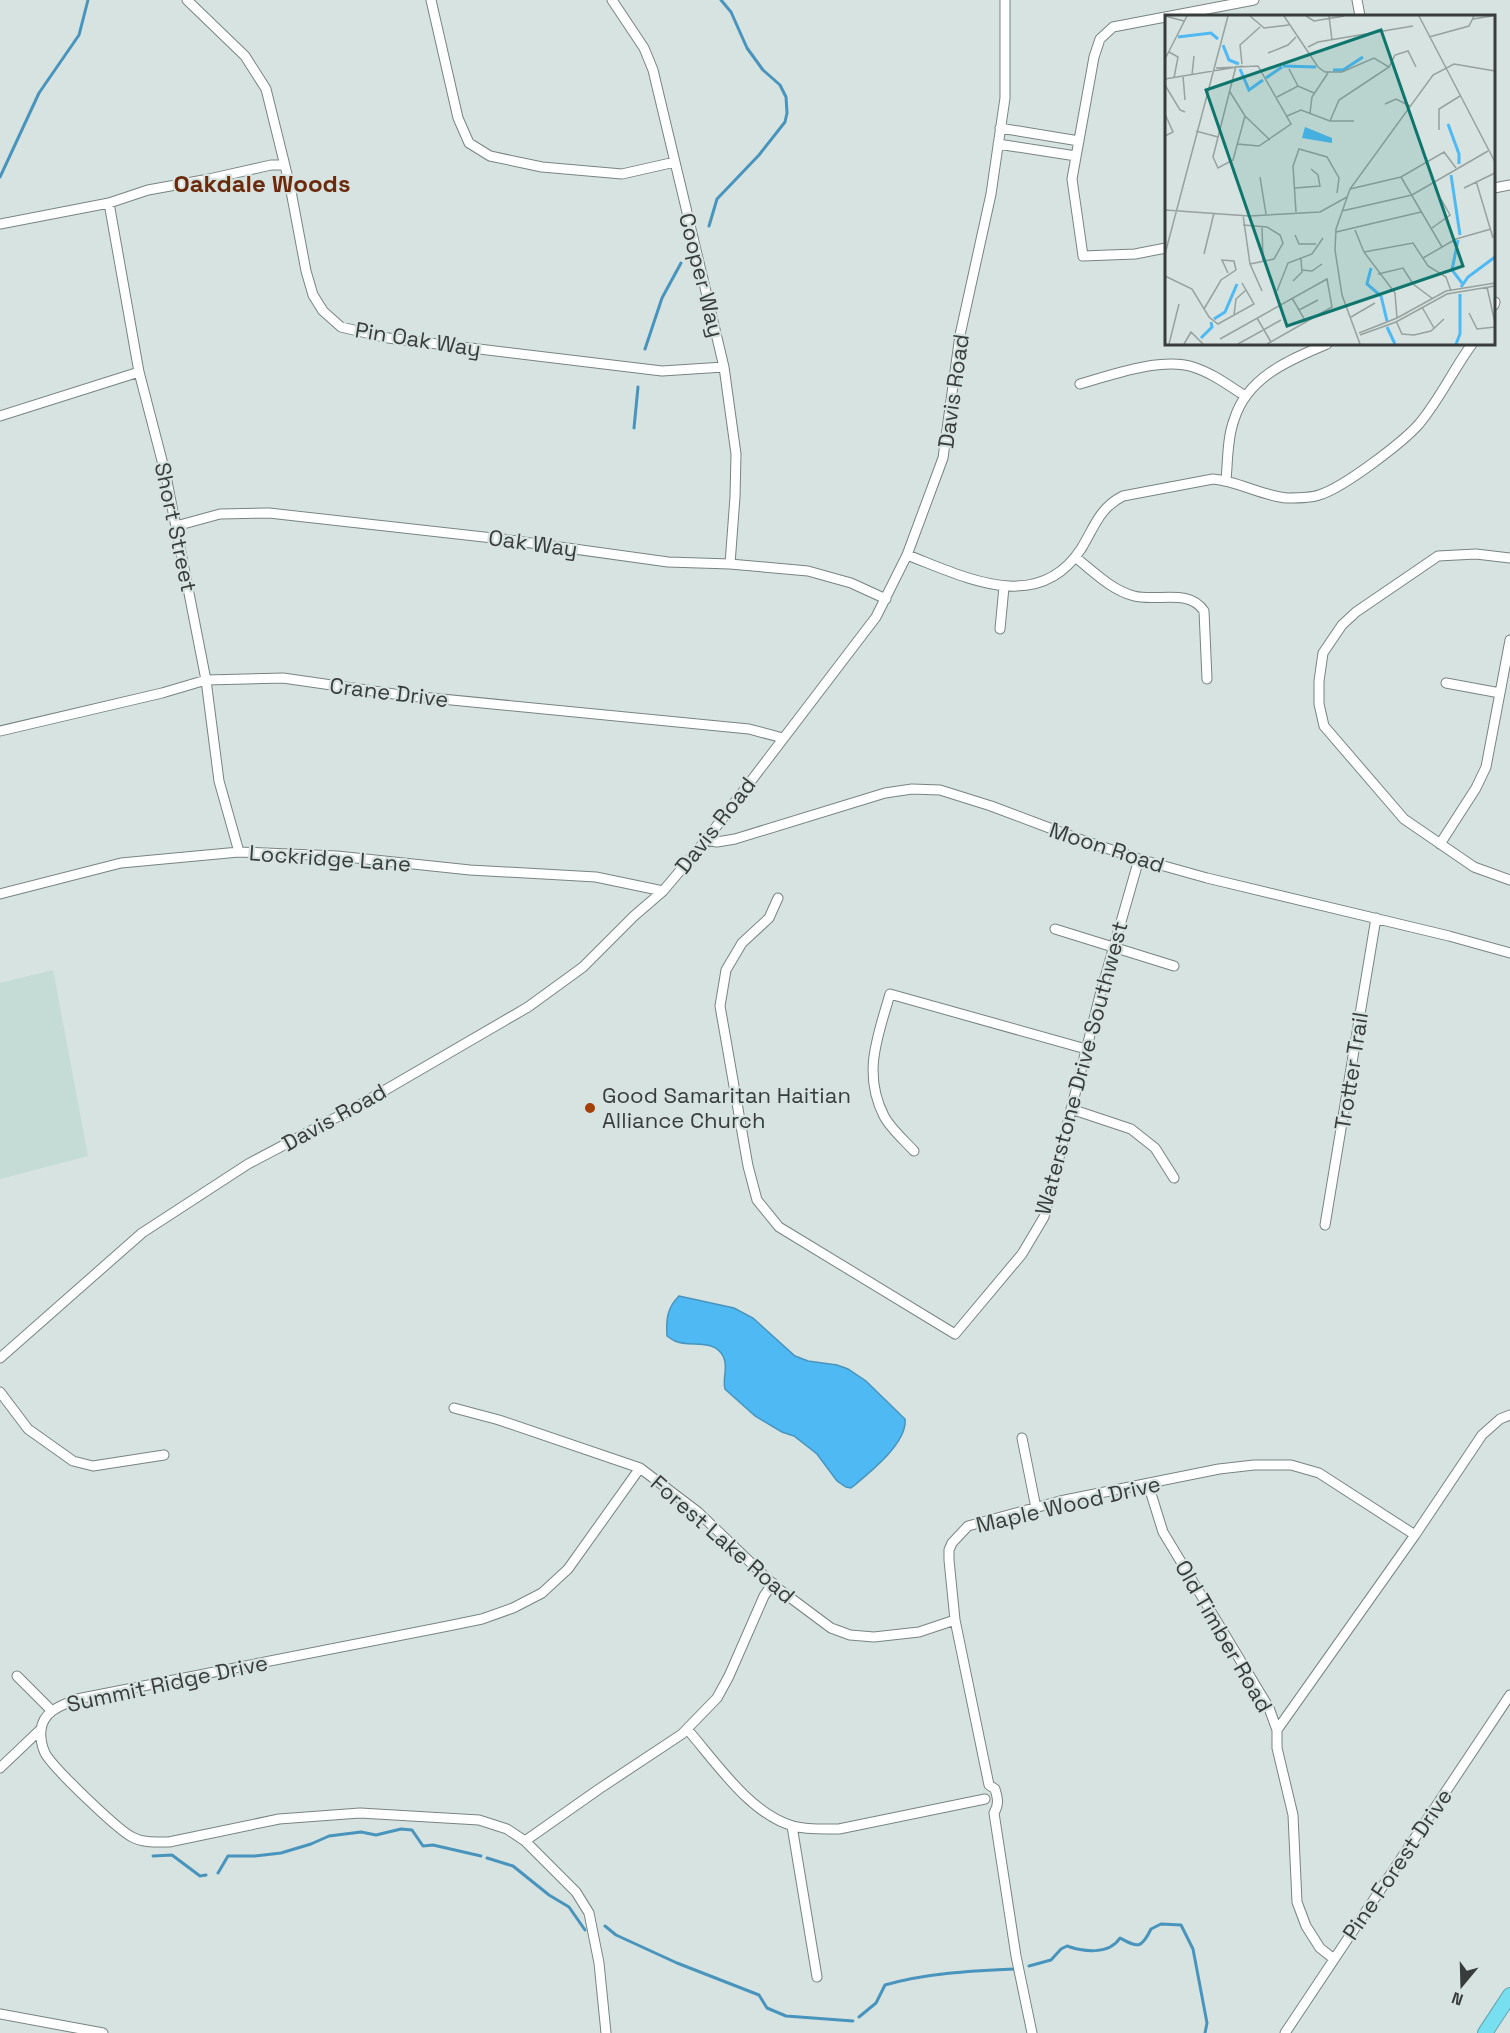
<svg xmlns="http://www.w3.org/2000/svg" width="1510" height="2033" viewBox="0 0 1510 2033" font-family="'Space Grotesk',sans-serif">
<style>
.built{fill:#c5dbd6}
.water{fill:#4fb9f4;stroke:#4894bd;stroke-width:1.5}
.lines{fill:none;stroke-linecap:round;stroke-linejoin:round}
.stream{stroke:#4894bd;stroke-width:3}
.minor-casing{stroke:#788481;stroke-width:11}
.highway-casing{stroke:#61a6b0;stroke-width:16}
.minor{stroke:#fff;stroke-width:9}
.highway{stroke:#77dfef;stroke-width:14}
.poi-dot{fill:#a34007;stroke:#d7e3e0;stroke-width:2}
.labels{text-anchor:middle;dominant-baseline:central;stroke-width:4.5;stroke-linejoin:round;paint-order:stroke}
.street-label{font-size:22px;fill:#383d3c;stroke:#d7e3e0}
.poi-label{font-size:22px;fill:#383d3c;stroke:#d7e3e0;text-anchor:start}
.neighbourhood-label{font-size:24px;font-weight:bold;fill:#6a2a0b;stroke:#d7e3e0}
.inset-river{fill:none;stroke:#4fb9f4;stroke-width:3}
.inset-road{fill:none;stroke:#97a19e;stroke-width:1.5}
.view{fill:#0f766e;fill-opacity:0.15;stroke:#0f766e;stroke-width:3}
.inset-edge{fill:none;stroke:#383d3c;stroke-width:3}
</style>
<rect width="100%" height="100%" fill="#d7e3e0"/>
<path class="built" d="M53,970l35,186 -88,23v-196z"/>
<path class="water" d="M679,1296l55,12 19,10 42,38 13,5 29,4 11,4 18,12 39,38c3,24 -37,55 -54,69l-5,-1 -9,-6 -20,-27 -23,-18 -12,-4 -27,-16 -30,-27c-3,-11 4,-22 -2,-33 -9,-18 -33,-8 -48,-15 -3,-1 -5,-3 -8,-5 -1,-17 0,-28 12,-40z"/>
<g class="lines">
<path class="stream" d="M0,177l39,-84 40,-58 9,-35
M709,226l8,-27 42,-44 26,-33 2,-9 -1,-16 -6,-12 -17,-15 -16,-22 -16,-36 -10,-12
M645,349l17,-51 19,-35
M634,428l4,-41
M153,1856l19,-1 28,21 6,-1
M487,1858l26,8 36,29 20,12 16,23
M218,1873l10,-17h27l26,-3 30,-9 18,-8 32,-4 15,3 25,-6 11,1 11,16 10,-1 48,11
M605,1926l11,9 61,28 82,32 8,13 19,8 67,5
M1029,1966l22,-6 10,-11 6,-3c17,6 42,9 53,-8 17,9 21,12 31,-9l10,-5 20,1 12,24 14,74 -2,10
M859,2017l17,-14 9,-18c42,-12 85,-14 129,-16"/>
<g class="minor-casing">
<path id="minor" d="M187,0l58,56 21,33 24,97 16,85 7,24 10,16 18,16 47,11 274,33 62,-4
M431,0l27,118 11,25 21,13 52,11 80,7 53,-12
M612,0l32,48 9,22 71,297 12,87 -1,43 -5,67
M1357,0l3,16
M1000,128l79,13
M998,144l78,12
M1494,188l16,-3
M109,203l30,169 27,104 40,204 13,101 20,71
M0,224l109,-21 39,-13 61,-11 62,-14h12
M1166,248l-31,6 -52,2 -11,-77 22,-122 6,-18 13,-12 141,-27
M1494,305l1,-3
M1080,384c31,-9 81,-27 113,-17 19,6 35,18 52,29
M0,416l139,-44
M1226,480c2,-20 1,-41 8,-60 13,-43 55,-60 93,-76
M176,526l44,-12 49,-1 233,26 166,23 62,2 78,7 43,12 35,16
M907,555c56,21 130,61 174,-6 13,-21 18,-41 42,-53l90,-17c25,2 49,17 74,19 9,0 24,0 32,-3 24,-7 83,-52 100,-71 21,-25 34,-54 53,-80
M1075,557c18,14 36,33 59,39 23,6 55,-8 70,15l3,68
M1510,558l-34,-4 -38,2 -82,56 -14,13 -19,28 -4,28v23l5,22 80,93 70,48 36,13
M1000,629l4,-42
M1446,683l54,10
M0,731l162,-38 44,-13 77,-2 118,17 348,34 34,9
M706,840l11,2 18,-3 150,-46 27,-4 28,1 51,16 85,32 63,21 68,19 242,58 61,17
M1440,844l36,-56 10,-21 24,-127
M0,894l121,-31 118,-11 98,4 133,14 126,7 67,14
M778,898l-9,20 -27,25 -16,27 -6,36 28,160 9,34 22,27 176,107 67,-80 22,-37 56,-222 39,-136
M1055,929l119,37
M1071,1109l60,20 24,19 19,30
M914,1151c-10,-11 -24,-23 -30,-35 -22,-43 -6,-80 6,-122l196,55
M1325,1225l51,-307
M0,1358l142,-125 106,-69 108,-57 172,-100 55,-40 51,-51 29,-25 43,-51 170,-223 31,-62 36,-97 17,-123 31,-141 14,-96v-98
M0,1392l28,37 45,32 20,5 71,-11
M454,1408l45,12 141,48 58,44 78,75 55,41 19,7 24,2 45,-5 36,-12
M1022,1438l14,70
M1148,1484l15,48 106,176 8,22v18l16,67 4,87 9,24 14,22 14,11
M17,1676l34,34
M687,1729c28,32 63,85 106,97 15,4 31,3 46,3l146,-30
M1277,1730l138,-195 67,-100 18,-16 10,-4
M0,1768l41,-39
M792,1826l25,151
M525,1841l74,-52 83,-55 35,-36 12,-22 35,-80 9,-13
M0,2014l103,19
M606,2033l-7,-70 -10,-50 -13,-21 -51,-51 -18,-12 -28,-9 -119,-7 -81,6 -110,23c-13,0 -26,1 -37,-5 -15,-8 -79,-69 -87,-84 -3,-6 -5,-16 -4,-23 2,-19 21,-25 36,-31l371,-73 34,-7 31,-11 29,-15 26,-24 72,-101
M1032,2033l-16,-77 -22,-143c5,-9 4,-14 1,-24l-6,-4 -34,-165 -6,-60v-10l3,-7 16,-17 92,-25 159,-32 35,-4h37l28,8 96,62
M1285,2033l225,-338"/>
</g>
<g class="highway-casing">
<path id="highway" d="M1485,2033l25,-38"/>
</g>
<use href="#minor" class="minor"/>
<use href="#highway" class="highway"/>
</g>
<circle class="poi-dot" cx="590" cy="1108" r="6"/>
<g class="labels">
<g class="street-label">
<text transform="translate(702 275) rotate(76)">Cooper Way</text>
<text transform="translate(418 339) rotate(9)">Pin Oak Way</text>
<text transform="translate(953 391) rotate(-82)">Davis Road</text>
<text transform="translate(176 527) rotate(78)">Short Street</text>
<text transform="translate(533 543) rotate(8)">Oak Way</text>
<text transform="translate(389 692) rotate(7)">Crane Drive</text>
<text transform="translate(715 825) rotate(-52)">Davis Road</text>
<text transform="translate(1107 847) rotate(18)">Moon Road</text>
<text transform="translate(330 858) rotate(4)">Lockridge Lane</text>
<text transform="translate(1081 1068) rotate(-75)">Waterstone Drive Southwest</text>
<text transform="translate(1351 1071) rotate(-81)">Trotter Trail</text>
<text transform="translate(334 1117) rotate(-29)">Davis Road</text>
<text transform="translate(1068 1504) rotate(-13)">Maple Wood Drive</text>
<text transform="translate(723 1539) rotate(41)">Forest Lake Road</text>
<text transform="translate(1224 1636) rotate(60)">Old Timber Road</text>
<text transform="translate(167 1683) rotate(-12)">Summit Ridge Drive</text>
<text transform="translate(1397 1864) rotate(-56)">Pine Forest Drive</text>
</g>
<g class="poi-label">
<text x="602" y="1095">Good Samaritan Haitian<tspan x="602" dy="25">Alliance Church</tspan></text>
</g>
<g class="neighbourhood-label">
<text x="262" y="183">Oakdale Woods</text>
</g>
</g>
<g transform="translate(1165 15)">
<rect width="330" height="330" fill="#d7e3e0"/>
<path d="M140,112l27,11v5l-30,-5z" fill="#4fb9f4"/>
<path class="inset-river" d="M13,22l33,-4 7,6M58,30l6,15 10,4M118,51l33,1M75,54l9,21 14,-10M168,55h10l20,-13M101,63l16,-11M283,109l11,30v10M286,160l9,60M293,225l-6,30 10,13M206,253l-4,16 14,12 6,25M296,272l7,-10 27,-20M49,304l11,-7 12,-28M222,312l8,17M36,323l11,-11 -1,-5M291,329l4,-10v-40"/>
<path class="inset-road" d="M0,1l19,5M85,1l14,12 25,-3M119,1l34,51 7,5h17l32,-14 15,9 -50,33 -9,21M141,1l8,5 30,-5M164,1l3,24M254,1l76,146M308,4l19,-3M264,22l40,-11 5,-10M143,32l10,-5 95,-16M4,37l9,5 -4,21M103,38l20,-8 8,-8M0,44l22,-43M77,49l-2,-19 20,-18M71,51l-23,91 5,11 15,-8 12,-44M224,52l6,-12 13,-4 8,16M51,53l42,-2 33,58 -32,22 -22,-2M124,54l9,17M27,60l2,-19M18,61l2,24M0,64l78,-13M0,70l15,25 5,2M65,77l15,24 25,24M112,82l21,-11 16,7M220,89l11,-5 14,7M145,98l2,-16 16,-24M0,99l8,18 -8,4M122,101l14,-6 29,11h24M274,115v-21l21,-13M31,116l22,6M95,162l6,37M236,162l41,70M311,166l17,57M130,173l25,-2 -2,-11 -7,-6M299,173l31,-15M185,174l51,-12 43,-25 12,16M0,195l84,6 71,-4 27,-15M177,196l70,-16 76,-44M131,197l-3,-46 6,-17 28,8 12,21 -2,15M78,200l7,49 12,27M78,210l24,2 13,8 3,8 -9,16 -24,5M97,211l1,36M267,213l18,-13 -9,-16M190,215l9,22 31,41 2,25M171,217l85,-20M130,220l4,9h17M199,237l49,-9 15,23 18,11 5,14M0,239l63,-238M39,239l10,-41M258,243l33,-19 35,-10M137,255l10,1 10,-7M213,259l25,-6 10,16 20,15M0,261l27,13 17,28 9,7 36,-20 -12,-21M128,266l9,-9 -1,-13M322,272l8,36M112,276l11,-28 24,-9 11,-16M127,283l14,24M257,292l12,21M39,294l17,-29 15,-10 -2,-9 -12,-1 6,13M134,295l19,-10M304,298l8,16 18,-2M69,300l2,-16 10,-9M186,302l24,-14M92,303l14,24M231,306l6,13 12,1 17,-4 13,-12M194,318l38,-15 49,-27 49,-8M195,320l36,-13 51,-28 48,-8M55,324l107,-60 5,28 -65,37M4,329l10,-40M19,329l7,-12 12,12M73,329l43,-24M195,329l-18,-49 -7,-45 1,-21 14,-40 83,-114 21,-11 41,7"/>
<path class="view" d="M216,15l82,236 -176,60 -81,-236z"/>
<rect width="330" height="330" class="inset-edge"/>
</g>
<g transform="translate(1462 1985) rotate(199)" stroke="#d7e3e0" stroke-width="4.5" paint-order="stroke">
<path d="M0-4.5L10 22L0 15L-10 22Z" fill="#383d3c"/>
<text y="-9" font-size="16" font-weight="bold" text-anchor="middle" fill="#383d3c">N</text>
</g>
</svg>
